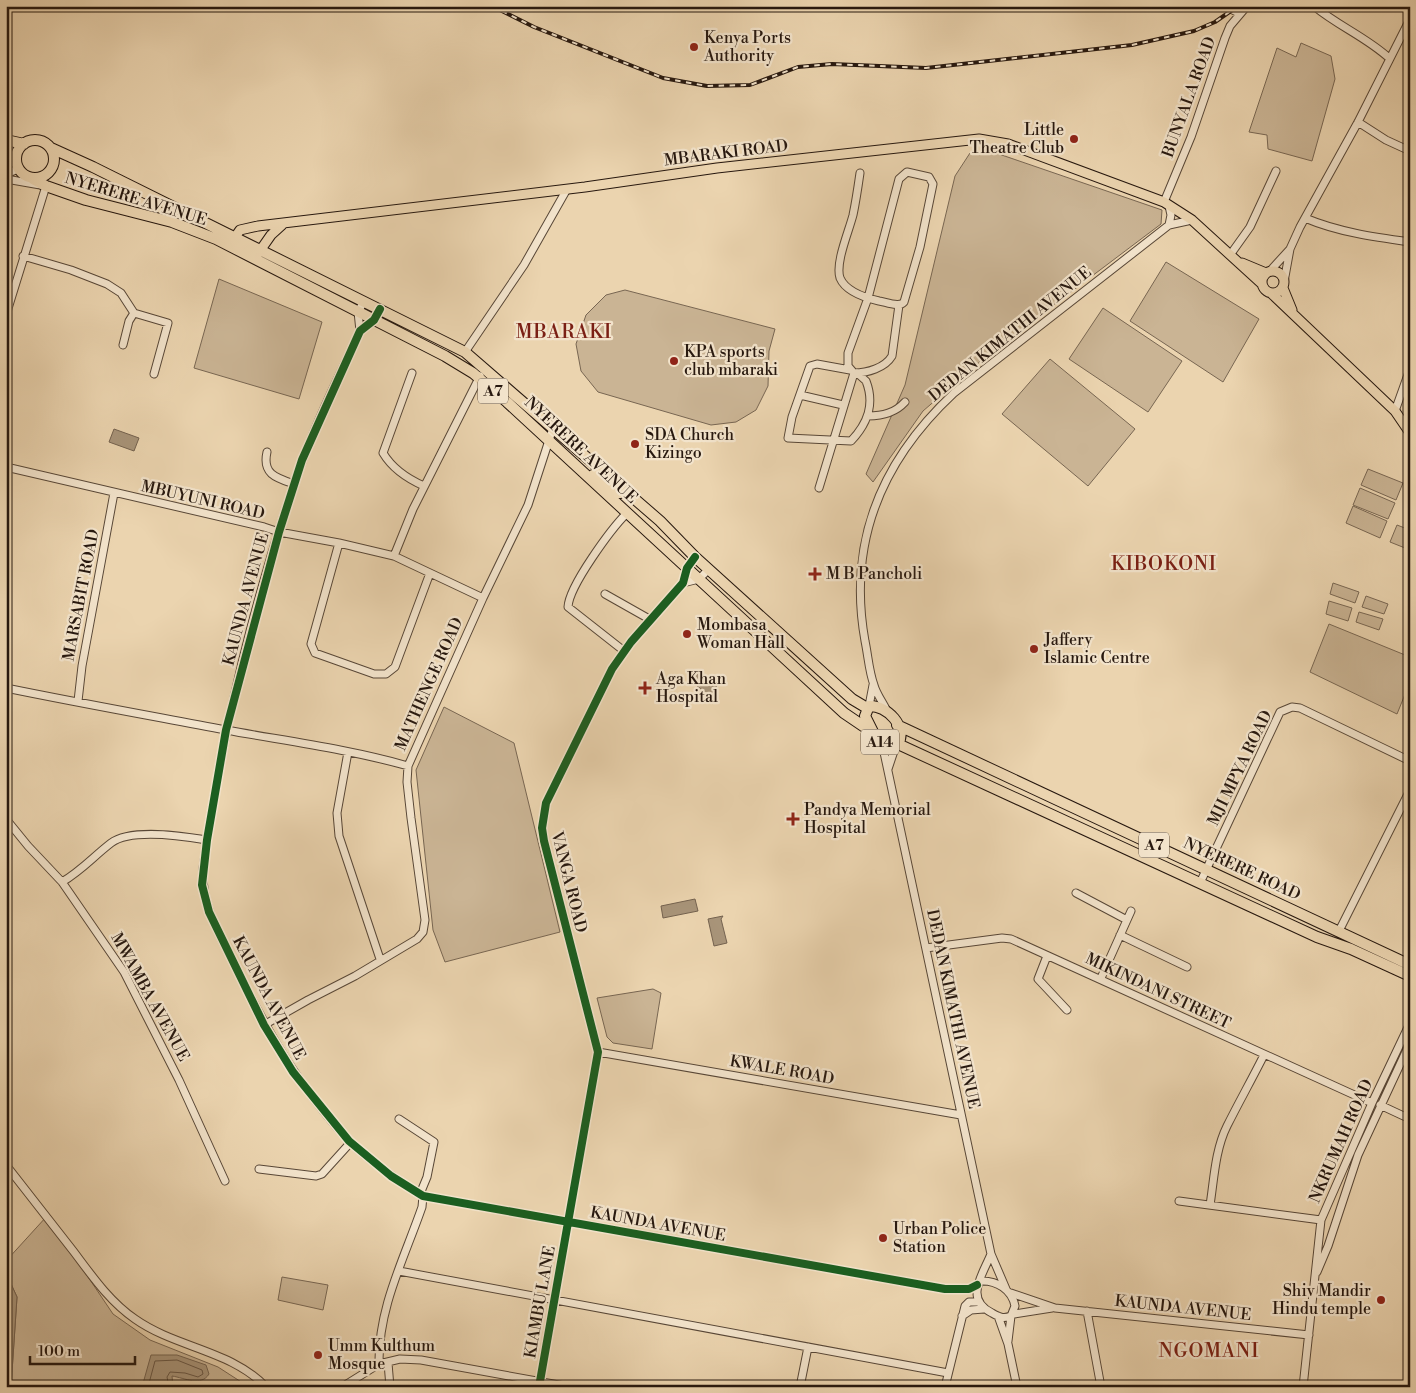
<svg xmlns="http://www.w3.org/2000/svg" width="1416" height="1393" viewBox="0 0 1416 1393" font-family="'Libre Bodoni',serif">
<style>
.green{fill:#cab494;stroke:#786652}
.water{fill:#a89479;stroke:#74624f}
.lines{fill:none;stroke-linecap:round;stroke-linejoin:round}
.shore{stroke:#685644;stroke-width:1}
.minor-casing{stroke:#584737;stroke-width:9}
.major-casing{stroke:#27180f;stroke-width:11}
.highway-casing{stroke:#27180f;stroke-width:12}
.minor{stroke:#f2e3cb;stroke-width:7}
.major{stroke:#ebd4af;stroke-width:9}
.highway{stroke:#ebd4af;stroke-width:10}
.rail-casing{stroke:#27180f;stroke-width:4}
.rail{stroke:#f2e3cb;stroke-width:2;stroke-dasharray:5.5;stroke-linecap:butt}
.cycleway-casing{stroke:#f2e3cb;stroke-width:11}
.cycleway{stroke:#1b5e20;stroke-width:8}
.poi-dot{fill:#8f2418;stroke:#f2e3cb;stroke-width:2}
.labels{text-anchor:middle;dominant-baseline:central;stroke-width:4.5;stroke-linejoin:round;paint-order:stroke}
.shield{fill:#f2e3cb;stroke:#645547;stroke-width:1}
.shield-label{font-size:15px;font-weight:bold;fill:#27180f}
.poi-label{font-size:16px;fill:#27180f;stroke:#f2e3cb;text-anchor:start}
.street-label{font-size:16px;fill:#27180f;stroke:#f2e3cb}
.quarter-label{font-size:19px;letter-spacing:1px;fill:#7a1f14;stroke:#f2e3cb}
</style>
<rect width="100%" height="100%" fill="#ebd4af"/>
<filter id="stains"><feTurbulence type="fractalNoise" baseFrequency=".004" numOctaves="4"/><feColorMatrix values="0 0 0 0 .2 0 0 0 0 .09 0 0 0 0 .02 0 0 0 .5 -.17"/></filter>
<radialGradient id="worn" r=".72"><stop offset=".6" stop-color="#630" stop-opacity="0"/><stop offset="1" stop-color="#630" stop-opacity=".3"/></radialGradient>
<path class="green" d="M1301,43l30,13 4,23 -23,82 -44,-12 -1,-14 -18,-3 28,-84 19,9z
M993,152l169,58 -1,14 -171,129 -67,58 -50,71 -7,-8 39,-89 50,-209 15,-23z
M1166,262l93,57 -36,63 -93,-61z
M219,279l103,43 -23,77 -105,-31z
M625,290l150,39 -6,22 -1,35 -12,24 -20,12 -25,3 -113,-33 -17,-21 -5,-27 10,-29 20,-20z
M1103,308l79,53 -34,51 -79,-53z
M1050,359l85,70 -47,57 -86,-72z
M1368,469l35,14 -7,17 -35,-15z
M1360,488l35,15 -7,16 -35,-14z
M1353,506l34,15 -7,17 -34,-15z
M1397,525l13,5v20l-20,-8z
M1333,583l26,9 -4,11 -25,-9z
M1366,596l22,8 -4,10 -22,-7z
M1329,601l23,7 -4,13 -22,-7z
M1359,612l24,7 -4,11 -23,-8z
M1329,624l81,33v25l-13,32 -87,-42z
M444,707l70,36 46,189 -115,30 -12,-32 -17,-160z
M653,989l8,4 -9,56 -39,-6 -6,-6 -10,-39z
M47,1216l66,98 37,26 68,27 31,20h-238l6,-90 -11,-24v-12z
M282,1277l46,8 -5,25 -45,-10z"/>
<path class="water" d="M114,429l25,9 -5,13 -25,-9z
M697,670l20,17 -8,9 -20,-17z
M695,899l3,12 -35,7 -2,-12z
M723,916l-2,3 6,24 -13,3 -6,-27z
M6,1273l11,24 -6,90h-5z
M151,1355h26l29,10 3,9c-8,13 -24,4 -37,2l1,11h-31z"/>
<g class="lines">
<path class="shore" d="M6,1286l5,12 -5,79
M148,1387l7,-26 22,-1 25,10 1,4 -5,3 -13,-4 -15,-1 -3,5 2,10"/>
<g class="minor-casing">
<path id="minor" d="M1224,6l15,7
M1314,6c24,20 52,31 75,52
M1358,122l28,18 24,11
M860,173c-2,14 -4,28 -7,42 -4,16 -18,48 -13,63 6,14 26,20 39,23 7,1 20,7 25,1l16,-55 13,-63 -4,-7 -22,-5 -8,7 -31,119 -20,55v13l6,7c13,0 31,-5 38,-17l7,-51
M6,174l12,-5
M6,179l40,7 -40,129
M1164,202l27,-65 34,-99 5,-12 17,-20
M1305,218c33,14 69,19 105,24
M1169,225l2,-10 -2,-9
M1230,255l20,-28 26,-56
M23,256l48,14 36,14 14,9 13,20 34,10 -14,51
M1270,271l20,-22
M1284,282l6,-33 10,-22 58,-105 52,-103
M375,318l-15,13c-20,43 -42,86 -58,131 -46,128 -81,272 -99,406 -2,37 16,65 31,96 27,54 53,103 91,149 8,10 16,20 25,29 22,21 47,38 73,54l522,93h24l8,-4
M360,331l-2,-19 6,-11
M123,345l6,-24 5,-8
M465,352l59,-87 43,-76
M850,370l-33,-6 -7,2 -18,51 -4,21 63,3c17,-18 24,-37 15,-60l-9,-8
M412,373l-29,80c9,15 25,26 41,33
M800,395l43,10
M1395,411l15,-42
M868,416c15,0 27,-3 37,-14
M267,452c-5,22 9,26 27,32
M6,467l258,60 15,5 60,11 55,13 19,-47 67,-133
M819,488l35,-115
M339,543l-28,101 4,9 59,21h12l9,-7 35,-94
M394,556l89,42
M683,583l16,-4 10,-10
M605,594l46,26
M624,651l-56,-44c1,-21 43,-78 59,-94
M6,688c73,15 146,28 220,42 60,11 122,19 182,36
M78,701l4,-35 32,-173
M869,706l4,-21
M886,709c-4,-8 -10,-16 -12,-24 -5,-13 -6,-30 -9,-44 -18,-100 17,-181 89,-248l215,-168 23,-5
M882,743l109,511 15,35
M348,752l-11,61 2,23 41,123
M888,769l8,-24
M6,819l22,27 34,36 62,90 55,108 46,101
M62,882c19,-11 32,-26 49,-39 20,-15 72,-7 96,-3
M1200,883l80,-171 12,-5 8,1 110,53
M1076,893l51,27
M1339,931l71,-141
M1120,935l67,32
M926,948l76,-10 9,1 361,164
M1047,956l-9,23 29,31
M1101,978l30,-67
M264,1025l44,-25 47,-24 62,-37 6,-7 2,-12 -14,-102 -4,-36 1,-16 75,-168 45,-93 25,-77
M598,1052l363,63
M1380,1105l30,14
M399,1119l35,23 -7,35 -7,17
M6,1165c23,29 45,58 68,87 18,24 36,50 61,67 41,29 96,31 131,68
M259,1169l57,7 6,-2 29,-32
M1179,1201l142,19
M1210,1205c4,-25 5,-55 17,-79 12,-24 25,-47 37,-71
M399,1271l549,102
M1317,1272l11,-26 30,-91 52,-112
M980,1281c17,-1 32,9 35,25l-4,10c-8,3 -12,1 -19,-3 -28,-14 -10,-37 -1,-59
M1011,1293l44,15 254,27
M1087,1311l14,76
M1014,1314l38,-6
M962,1316l9,-6 13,-1
M998,1316l10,28 9,43
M1008,1341l3,-25
M388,1363l2,24
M379,1364l21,-5 21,1 149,27
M342,1387l37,-23c-1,-56 25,-105 43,-157l1,-11
M539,1387l59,-335 -54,-211 -2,-13 4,-25 66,-134 19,-27 52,-59 4,-15 8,-11
M800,1387l8,-40
M945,1387l20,-81 4,-4h10
M1303,1387l18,-167 51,-117 38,-80"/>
</g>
<g class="major-casing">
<path id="major" d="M231,243l9,-13 18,-4 327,-39 132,-19 262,-29 29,5 156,58 28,18 70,64
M257,255l14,-20 11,-10
M1242,263l24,10
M1262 282a11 11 0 1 1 22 0a11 11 0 1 1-22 0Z
M1283,288l9,22
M1271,293l124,118 15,22"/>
</g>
<g class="highway-casing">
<path id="highway" d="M16 159a19 19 0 1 1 38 0a19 19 0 1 1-38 0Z
M6,140l18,4
M51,148l42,19 372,185 195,169 35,36 157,142 15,9
M6,152l10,11
M33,179l13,7 40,14 86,22 44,17 229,117 28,17 34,29 337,311 28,19
M593,475l27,18
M869,706c18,-1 39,21 29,38l-12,1 -10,-7 -11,-22z
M897,725l513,240
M898,744l419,193 34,12 59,27"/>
</g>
<use href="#minor" class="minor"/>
<use href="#major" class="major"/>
<use href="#highway" class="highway"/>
<g class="rail-casing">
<path id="rail" d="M492,6l42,21 129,51 44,8 43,-1 48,-18 34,-3 94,4 206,-23 62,-14 21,-9 23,-16"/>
</g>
<use href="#rail" class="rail"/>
<g class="cycleway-casing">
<path id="cycleway" d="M380,309l-6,11 -14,11 -58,129 -23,72 -53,198 -19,110 -5,45 7,27 55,113 29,47 56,69 42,35 32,20 522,93h24l8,-4
M539,1387l59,-335 -54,-211 -2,-13 4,-25 66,-134 19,-27 52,-59 4,-15 8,-11"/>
</g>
<use href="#cycleway" class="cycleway"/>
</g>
<g class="poi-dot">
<circle cx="694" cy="47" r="5"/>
<circle cx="1074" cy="139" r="5"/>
<circle cx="674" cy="361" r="5"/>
<circle cx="635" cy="444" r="5"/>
<path d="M812.5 566.5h5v5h5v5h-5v5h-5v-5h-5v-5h5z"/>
<circle cx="687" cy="634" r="5"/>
<circle cx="1034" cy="649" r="5"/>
<path d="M642.5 680.5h5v5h5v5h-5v5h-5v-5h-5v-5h5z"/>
<path d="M790.5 811.5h5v5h5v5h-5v5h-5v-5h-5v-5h5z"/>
<circle cx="883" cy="1238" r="5"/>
<circle cx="1381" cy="1300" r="5"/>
<circle cx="318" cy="1355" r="5"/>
</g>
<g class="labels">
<g class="shield">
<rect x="478" y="378.5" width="30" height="25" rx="4"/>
<rect x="861" y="729.5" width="38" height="25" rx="4"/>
<rect x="1139" y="832.5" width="30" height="25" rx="4"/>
</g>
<g class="shield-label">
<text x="493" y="391">A7</text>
<text x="880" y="742">A14</text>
<text x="1154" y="845">A7</text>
</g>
<g class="poi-label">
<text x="704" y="38">Kenya Ports<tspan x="704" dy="18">Authority</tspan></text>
<text x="1064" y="130" text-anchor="end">Little<tspan x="1064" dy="18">Theatre Club</tspan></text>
<text x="684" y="352">KPA sports<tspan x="684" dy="18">club mbaraki</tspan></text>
<text x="645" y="435">SDA Church<tspan x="645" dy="18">Kizingo</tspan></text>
<text x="826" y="574">M B Pancholi</text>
<text x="697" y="625">Mombasa<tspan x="697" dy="18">Woman Hall</tspan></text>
<text x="1044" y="640">Jaffery<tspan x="1044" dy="18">Islamic Centre</tspan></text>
<text x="656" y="679">Aga Khan<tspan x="656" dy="18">Hospital</tspan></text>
<text x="804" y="810">Pandya Memorial<tspan x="804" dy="18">Hospital</tspan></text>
<text x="893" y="1229">Urban Police<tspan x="893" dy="18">Station</tspan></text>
<text x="1371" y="1291" text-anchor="end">Shiv Mandir<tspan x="1371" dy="18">Hindu temple</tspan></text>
<text x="328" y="1346">Umm Kulthum<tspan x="328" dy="18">Mosque</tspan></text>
</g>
<g class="street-label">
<text transform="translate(1189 97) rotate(-70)">BUNYALA ROAD</text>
<text transform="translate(726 153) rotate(-7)">MBARAKI ROAD</text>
<text transform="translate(136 199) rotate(17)">NYERERE AVENUE</text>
<text transform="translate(1010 334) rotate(-39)">DEDAN KIMATHI AVENUE</text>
<text transform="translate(581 450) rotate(43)">NYERERE AVENUE</text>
<text transform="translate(203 500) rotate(13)">MBUYUNI ROAD</text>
<text transform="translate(81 595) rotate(-79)">MARSABIT ROAD</text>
<text transform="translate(246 599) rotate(-75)">KAUNDA AVENUE</text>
<text transform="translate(429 684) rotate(-66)">MATHENGE ROAD</text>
<text transform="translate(1240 768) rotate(-64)">MJI MPYA ROAD</text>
<text transform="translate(1242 869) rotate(25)">NYERERE ROAD</text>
<text transform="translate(569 882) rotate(76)">VANGA ROAD</text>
<text transform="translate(1158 991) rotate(25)">MIKINDANI STREET</text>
<text transform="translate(150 997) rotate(61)">MWAMBA AVENUE</text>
<text transform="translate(269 998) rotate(62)">KAUNDA AVENUE</text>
<text transform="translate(953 1009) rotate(78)">DEDAN KIMATHI AVENUE</text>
<text transform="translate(782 1070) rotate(10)">KWALE ROAD</text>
<text transform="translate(1341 1141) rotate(-66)">NKRUMAH ROAD</text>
<text transform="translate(658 1224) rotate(10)">KAUNDA AVENUE</text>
<text transform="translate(540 1302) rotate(-80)">KIAMBU LANE</text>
<text transform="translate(1183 1308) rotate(6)">KAUNDA AVENUE</text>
</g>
<g class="quarter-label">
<text x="564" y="332">MBARAKI</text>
<text x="1164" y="564">KIBOKONI</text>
<text x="1209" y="1351">NGOMANI</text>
</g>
</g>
<rect width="1416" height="1393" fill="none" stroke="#ebd4af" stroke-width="25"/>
<rect x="8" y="8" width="1401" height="1378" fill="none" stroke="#27180f" stroke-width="2.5"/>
<rect x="12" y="12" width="1391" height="1368" fill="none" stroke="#27180f"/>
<path d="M30 1356v8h105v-8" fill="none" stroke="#27180f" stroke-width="2.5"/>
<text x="38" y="1356" font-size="15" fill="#27180f" stroke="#f2e3cb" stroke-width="4" paint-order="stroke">100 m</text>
<rect width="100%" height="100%" filter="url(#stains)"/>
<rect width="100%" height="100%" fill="url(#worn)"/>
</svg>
